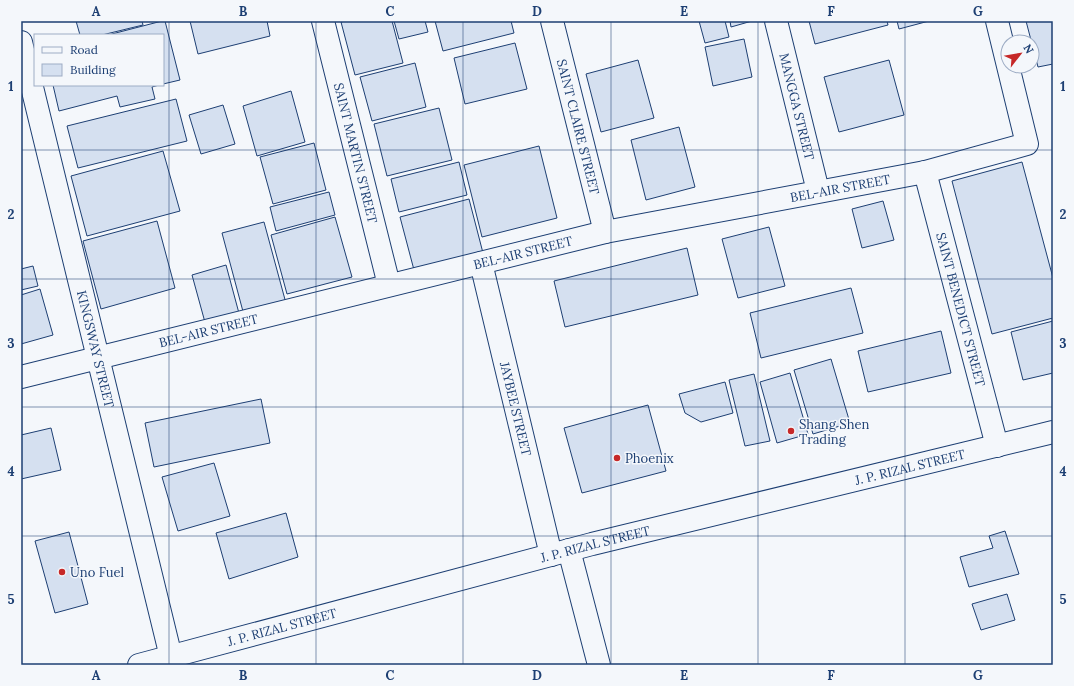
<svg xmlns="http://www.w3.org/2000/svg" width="1074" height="686" viewBox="0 0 1074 686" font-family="Lora,serif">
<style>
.building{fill:#d5e0f0;stroke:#1d3f73}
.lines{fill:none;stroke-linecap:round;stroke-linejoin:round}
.street-casing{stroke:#1d3f73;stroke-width:24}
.primary-casing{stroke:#1d3f73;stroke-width:24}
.street{stroke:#f4f7fb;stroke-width:22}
.primary{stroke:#f4f7fb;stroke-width:22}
.grid{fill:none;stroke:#1d3f73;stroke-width:1;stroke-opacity:0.55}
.poi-dot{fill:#c62828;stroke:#f4f7fb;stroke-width:1.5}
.labels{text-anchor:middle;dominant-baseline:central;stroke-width:3;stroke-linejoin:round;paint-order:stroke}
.street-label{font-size:13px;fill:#1d3f73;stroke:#f4f7fb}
.poi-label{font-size:13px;fill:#1d3f73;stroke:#f4f7fb;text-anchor:start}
.neatline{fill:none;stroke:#1d3f73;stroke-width:1.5}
.grid-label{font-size:13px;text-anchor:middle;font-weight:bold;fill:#1d3f73}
</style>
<rect width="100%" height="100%" fill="#f4f7fb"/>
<path class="building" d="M76,21h66l1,4 -41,10h-22z
M162,21h3l15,59 -17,4v-49h-55z
M190,21h77l3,15 -72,18z
M346,21h46l11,42 -48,12 -14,-53z
M394,21h31l3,11 -29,7z
M435,21h76l3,12 -71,18z
M699,21h26l4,16 -24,6z
M730,21h22l-21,6z
M809,21h78l1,4 -73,19z
M897,21h32l-30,8z
M1026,21h27v43l-15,3z
M744,39l8,38 -39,9 -8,-39z
M515,43l12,46 -62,15 -11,-46z
M638,60l16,58 -53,14 -15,-58z
M889,60l15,55 -65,17 -15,-55z
M415,63l11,44 -54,14 -12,-44z
M53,85h106l-7,2 3,12 -35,8 -3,-11 -58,15z
M291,91l14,51 -48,14 -14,-50z
M176,99l11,42 -109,27 -11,-42z
M223,105l12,39 -34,10 -12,-39z
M439,108l13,52 -65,16 -13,-52z
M679,127l16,60 -49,13 -15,-60z
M314,143l12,47 -53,14 -13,-47z
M539,146l18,72 -75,19 -18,-72z
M163,151l17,60 -93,25 -16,-60z
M459,162l8,33 -68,17 -8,-33z
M1022,162l31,116v40l-61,16 -40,-153z
M329,192l6,23 -59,16 -6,-24z
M469,199l14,54 -69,17 -14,-53z
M883,201l11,39 -32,8 -10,-39z
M335,217l17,60 -65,17 -16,-59z
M157,221l18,67 -74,21 -18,-68z
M264,222l23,85 -42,12 -23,-86z
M769,227l16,59 -47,12 -16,-59z
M687,248l11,47 -133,32 -11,-46z
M226,265l14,52 -34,9 -14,-51z
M33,266l5,20 -17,4v-21z
M851,288l12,45 -102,25 -11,-45z
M40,289l13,46 -32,9v-49z
M1053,321v52l-30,7 -12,-48z
M941,331l10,42 -83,19 -10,-41z
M831,359l19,64 -37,11 -19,-64z
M790,373l18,61 -31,9 -17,-61z
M754,374l16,67 -25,5 -16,-66z
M725,382l8,31 -32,9 -16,-9 -6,-19z
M261,399l9,44 -116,24 -9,-44z
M648,405l18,66 -84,22 -18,-65z
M51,428l10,42 -40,9v-44z
M214,463l16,53 -52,15 -16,-54z
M286,513l12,44 -69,22 -13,-46z
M1005,531l14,43 -50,13 -9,-30 33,-9 -4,-12z
M69,532l19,72 -33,9 -20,-72z
M1007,594l8,26 -34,10 -9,-26z"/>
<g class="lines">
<g class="street-casing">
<g id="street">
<path id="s1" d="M323,21l66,264"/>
<path id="s2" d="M552,21l53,211"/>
<path id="s3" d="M776,21l42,170"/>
<path id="s4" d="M21,42l150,615"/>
<path id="s5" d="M925,172l72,274"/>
<path id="s6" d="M481,263l70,292"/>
<path id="s7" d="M21,377l584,-145 320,-60 102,-28 -30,-123"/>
<path d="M569,550l30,115"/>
</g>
</g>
<g class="primary-casing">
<g id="primary">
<path id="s8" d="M139,665l453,-121 461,-112"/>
</g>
</g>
<use href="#street" class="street"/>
<use href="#primary" class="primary"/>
</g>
<path class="grid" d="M169,21v644M316,21v644M463,21v644M611,21v644M758,21v644M905,21v644M21,150h1032M21,279h1032M21,407h1032M21,536h1032"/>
<g class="poi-dot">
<circle cx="791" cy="431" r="4"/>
<circle cx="617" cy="458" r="4"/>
<circle cx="62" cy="572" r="4"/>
</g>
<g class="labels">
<g class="street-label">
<text stroke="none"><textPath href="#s3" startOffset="88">MANGGA STREET</textPath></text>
<text stroke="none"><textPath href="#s2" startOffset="109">SAINT CLAIRE STREET</textPath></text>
<text stroke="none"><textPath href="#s1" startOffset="136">SAINT MARTIN STREET</textPath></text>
<text stroke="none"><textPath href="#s7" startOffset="841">BEL-AIR STREET</textPath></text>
<text stroke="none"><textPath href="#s7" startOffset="517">BEL-AIR STREET</textPath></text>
<text stroke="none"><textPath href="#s5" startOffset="142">SAINT BENEDICT STREET</textPath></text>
<text stroke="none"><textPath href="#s7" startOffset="193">BEL-AIR STREET</textPath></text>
<text stroke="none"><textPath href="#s4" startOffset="316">KINGSWAY STREET</textPath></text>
<text stroke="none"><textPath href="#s6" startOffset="150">JAYBEE STREET</textPath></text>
<text stroke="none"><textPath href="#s8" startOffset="796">J. P. RIZAL STREET</textPath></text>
<text stroke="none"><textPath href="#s8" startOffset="472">J. P. RIZAL STREET</textPath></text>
<text stroke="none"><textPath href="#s8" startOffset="148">J. P. RIZAL STREET</textPath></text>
</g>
<g class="poi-label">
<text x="799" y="424">Shang Shen<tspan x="799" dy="15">Trading</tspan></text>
<text x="625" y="458">Phoenix</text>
<text x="70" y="572">Uno Fuel</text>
</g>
</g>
<rect width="1074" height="686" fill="none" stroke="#f4f7fb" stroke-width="44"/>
<rect x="34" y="34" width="130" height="52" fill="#f4f7fb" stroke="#9eadc5"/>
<rect x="42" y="47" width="20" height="6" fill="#f4f7fb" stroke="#9eadc5"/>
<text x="70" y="54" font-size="12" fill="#1d3f73">Road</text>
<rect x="42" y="64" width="20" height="12" fill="#d5e0f0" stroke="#9eadc5"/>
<text x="70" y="74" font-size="12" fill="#1d3f73">Building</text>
<g transform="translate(1020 54) rotate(59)"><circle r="19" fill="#f4f7fb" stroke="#9eadc5"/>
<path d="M0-3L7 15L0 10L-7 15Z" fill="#c62828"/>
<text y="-6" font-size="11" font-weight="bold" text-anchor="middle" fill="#1d3f73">N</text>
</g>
<rect x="22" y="22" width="1030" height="642" class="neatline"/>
<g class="grid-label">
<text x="96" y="16">A</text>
<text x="243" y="16">B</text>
<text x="390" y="16">C</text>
<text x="537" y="16">D</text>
<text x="684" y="16">E</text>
<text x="831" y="16">F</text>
<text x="978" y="16">G</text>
<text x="11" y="91">1</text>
<text x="1063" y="91">1</text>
<text x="11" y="219">2</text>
<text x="1063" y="219">2</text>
<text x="11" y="348">3</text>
<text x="1063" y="348">3</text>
<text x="11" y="476">4</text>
<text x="1063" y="476">4</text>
<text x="11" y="604">5</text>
<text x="1063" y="604">5</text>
<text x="96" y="680">A</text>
<text x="243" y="680">B</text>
<text x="390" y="680">C</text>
<text x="537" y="680">D</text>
<text x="684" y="680">E</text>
<text x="831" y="680">F</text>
<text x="978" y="680">G</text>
</g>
</svg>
